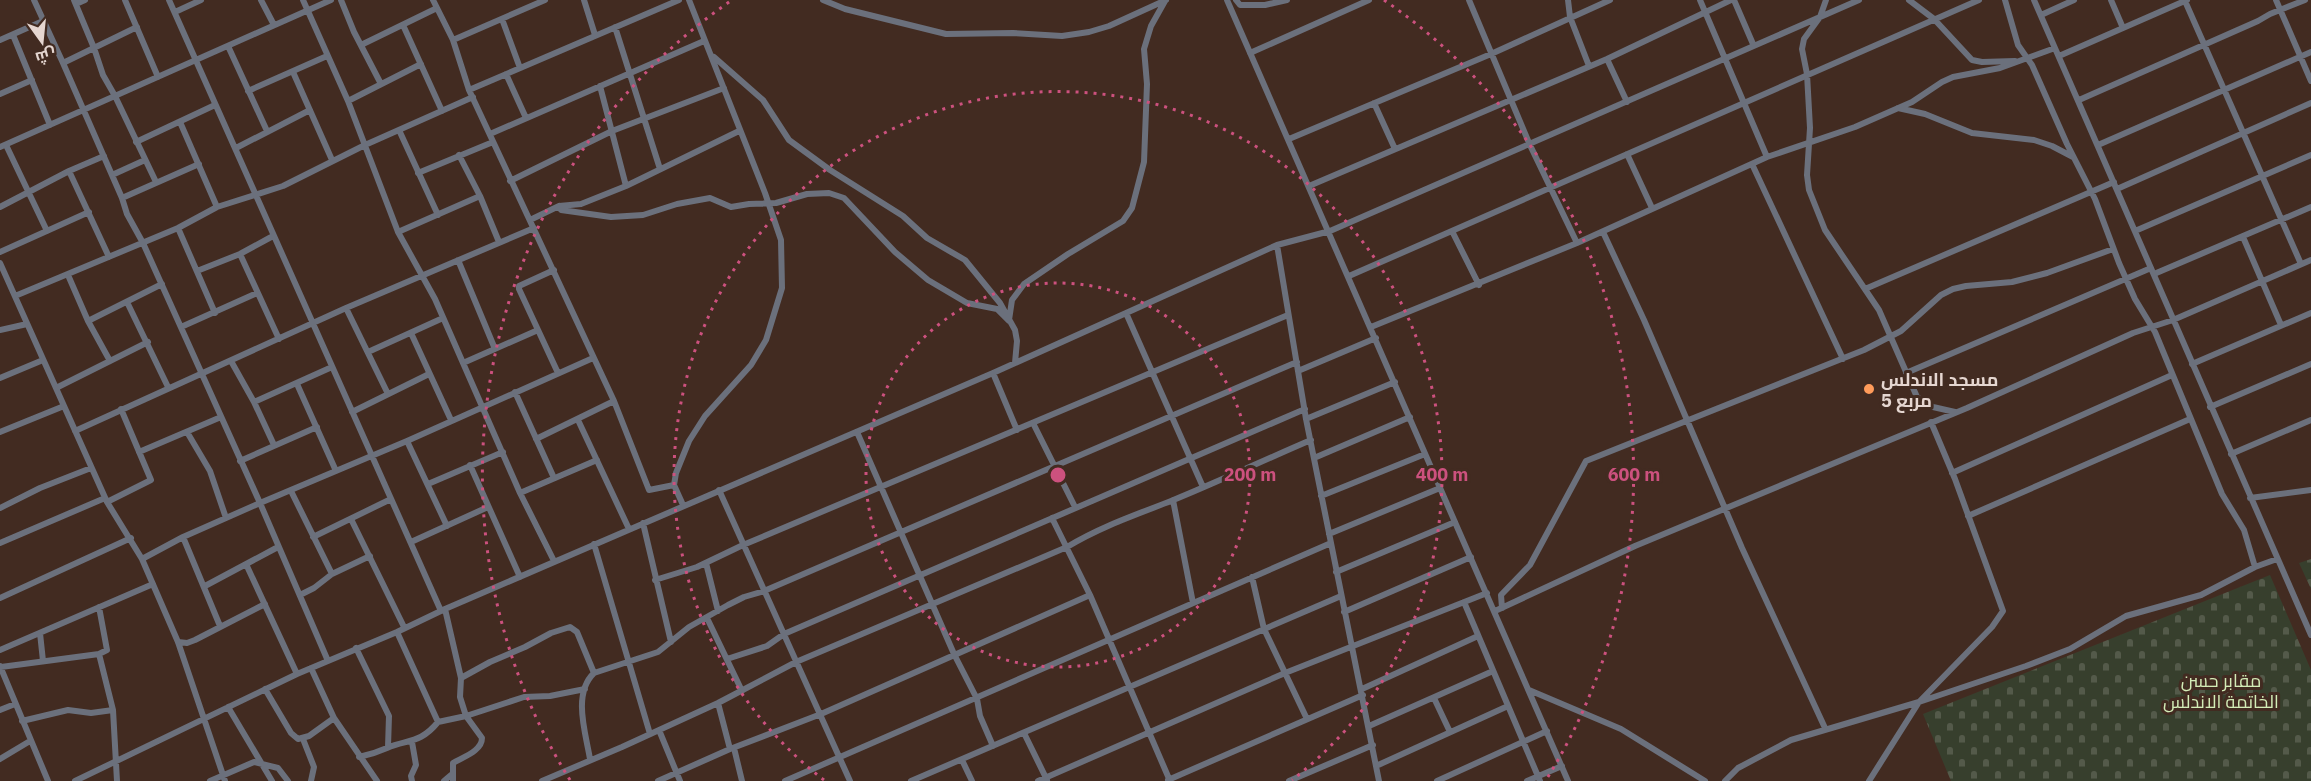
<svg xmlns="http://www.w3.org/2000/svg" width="2311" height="781" viewBox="0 0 2311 781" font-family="'IBM Plex Sans',Cairo,sans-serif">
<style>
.cemetery{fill:url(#cemetery-stones)}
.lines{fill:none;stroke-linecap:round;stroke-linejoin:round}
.minor{stroke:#6b707c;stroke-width:6}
.ring{fill:none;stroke:#cc517e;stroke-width:3;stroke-dasharray:3 6}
.poi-dot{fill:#ff9b5a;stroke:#422b21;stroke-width:2}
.labels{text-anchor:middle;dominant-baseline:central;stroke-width:6;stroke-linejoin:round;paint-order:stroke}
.poi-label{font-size:18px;font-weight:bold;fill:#e5d6d0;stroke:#422b21;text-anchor:start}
.park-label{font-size:18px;fill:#d3ecb7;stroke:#422b21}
.centre{fill:#cc517e;stroke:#422b21;stroke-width:3}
.ring-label{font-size:18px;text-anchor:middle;font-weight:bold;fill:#cc517e;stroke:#422b21;stroke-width:6;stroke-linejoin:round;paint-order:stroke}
</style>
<defs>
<pattern id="cemetery-stones" width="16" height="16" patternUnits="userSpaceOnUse" patternTransform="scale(1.5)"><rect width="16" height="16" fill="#373f2d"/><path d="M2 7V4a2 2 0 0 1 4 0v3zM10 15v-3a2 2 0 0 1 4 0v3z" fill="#545a4a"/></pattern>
</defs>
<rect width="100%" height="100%" fill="#422b21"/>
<path class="cemetery" d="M2311,559v30l-12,-26z
M2270,575l41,95v111h-360l-28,-67z"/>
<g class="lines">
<path class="minor" d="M34,0l29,63 74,-36
M74,0l20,48 9,27 12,21 41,86
M125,0l33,77
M169,0l272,611
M261,0l13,25
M303,0l45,101 50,131 37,67 85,194 34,68
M341,0l13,32 27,52
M433,0l20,40 16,50 145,311 35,89 25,-5 9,20
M584,0l11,35
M823,0l22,9 101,25 67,-1 49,3 27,-4 20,-6 57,-26
M1227,0l341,781
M1236,0l4,5h25l22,-5
M1469,0l60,143 48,100
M1568,0l2,17 19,49
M1700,0l67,157
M1734,0l19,44
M1826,0l-6,17 -16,22 -2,10 5,25 3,54 -3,47 2,15 16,40 54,80 38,87 16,10 22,5
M1909,0l25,19 38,41 10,2 33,-1
M2005,0l13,45 14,20 35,79 28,55 24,64 16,36 20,33 67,162 22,36 11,37
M2034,0l277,635
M2111,0l12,28
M2276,0l35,81
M2185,1l116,263
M76,4l9,-4
M175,12l26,-12
M2041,15l33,-15
M502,19l18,49
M403,25l39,86
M615,27l45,142
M13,35l37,90
M0,40l43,-19
M453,40l92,-40
M361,45l76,-37
M228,46l39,85
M1250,53l119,-53
M2059,56l128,-56
M714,57l49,43 26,40 41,30 73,46 24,22 38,22 35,43 15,27 2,11 -2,22
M1607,59l20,43
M63,63l59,135 77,-34
M293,72l39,88
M506,74l20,44
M600,86l26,100
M469,90l210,-90
M248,91l79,-35
M0,94l32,-14
M2079,100l179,-79 12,-7 35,-14
M348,101l73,-37
M1374,103l21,46
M1898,108l27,6 47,19 62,7 18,6 21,11
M180,122l37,85
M399,130l39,85
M490,134l214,-93
M1289,139l202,-85 119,-54
M136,142l79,-37
M6,145l41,86
M2098,145l213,-93
M0,147l331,-147
M236,148l74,-38
M1627,154l25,54
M459,155l21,41 19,46
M1752,164l91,195
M69,171l40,86
M418,173l75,-31
M112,175l33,-15
M510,181l102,-50 112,-43
M1309,186l298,-127 124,-59
M2117,189l194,-86
M122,198l5,16 16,29 117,260 68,158
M559,206l2,4 50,7 32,-2 34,-11 33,-6 21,9 18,-3 27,-1 31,-9 22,-1 15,5 51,54 33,28 39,23 30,6 12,12
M0,207l69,-36 35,-15
M530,220l29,-14 22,-2 45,-18 113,-55
M178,228l37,85
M1452,231l27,54
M2135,231l176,-76
M398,232l82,-36
M1603,232l41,88 98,228 83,180
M2243,237l38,88
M1277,245l29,174 73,362
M0,252l89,-40
M240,254l39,85
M458,260l37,89
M0,263l107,239 35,57 36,83 47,139
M554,270l-35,16v3l39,84
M197,271l43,-17 33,-18
M2154,274l157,-67
M68,275l20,46 22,40
M1349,276l630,-276
M1865,289l249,-107
M15,296l163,-68 39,-21 66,-21 82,-41 108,-48
M127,302l41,85
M346,308l42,86
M1126,313l77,174
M1009,320l3,-20 12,-16 44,-30 55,-33 9,-13 12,-46 3,-78 -3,-35 7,-23 14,-25
M88,321l74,-37
M181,327l76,-34
M1371,327l206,-84 190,-86 88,-30 57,-25 30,-20 11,-5 47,-9 55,-20
M0,330l27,-6
M411,333l40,87
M368,352l75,-34
M231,361l23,41 20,43
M463,363l75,-33
M2192,364l119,-51
M1298,371l78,-33
M993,373l24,57
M1906,373l245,-105
M0,378l43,-18
M297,384l39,87
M56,388l92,-46
M515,392l39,86
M254,402l78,-35
M2210,407l101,-43
M352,412l77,-38
M1306,419l89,-37
M578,420l51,109
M1033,423l42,84
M75,431l271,-123 188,-80
M0,432l64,-26
M187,432l23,39 16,47
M857,432l97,222 23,45 3,17 13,30
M536,439l78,-38
M407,441l40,85
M139,452l82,-35
M2231,454l80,-34
M1314,458l96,-41
M240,461l77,-34
M470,465l50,112
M1952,473l220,-98
M428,484l75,-32
M674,485l2,-12 13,-32 16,-25 46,-51 15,-25 16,-52 -1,-48 -16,-47 -76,-193
M719,490l131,291
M291,491l41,83
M520,493l77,-33
M1321,496l104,-42
M2250,498l61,-8
M1173,500l20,103
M107,502l44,-22 -30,-71
M0,508l40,-20 51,-20
M1968,516l222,-97
M1052,518l38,77 80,186
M351,519l53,108
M643,523l28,119
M1329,534l111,-46
M183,537l37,89
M313,537l78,-38
M411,542l77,-35
M0,543l105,-45
M594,544l56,190
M142,559l41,-22 77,-34 147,-62 186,-83
M706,563l12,48
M246,564l51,110
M1336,572l119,-50
M1252,577l12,52 43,90
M655,580l42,-13 46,-22 545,-230
M205,586l73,-39
M300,595l14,-7 18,-14 38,-18
M0,598l131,-60
M1464,602l76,179
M1502,608l-1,-13 29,-30 56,-104 278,-111 37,-19 40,-36 12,-6 13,-3 46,-4 35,-9 66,-24
M445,609l16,69 -1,19 6,19 16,22c0,13 -19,19 -29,25v18
M1495,611l140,-65 332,-138 166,-75 40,-13 138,-60
M1344,612l127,-55
M707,618l35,73
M397,632l41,90 28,-6 58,-19 26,-1 35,-7
M40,633l3,28
M178,642l9,1 8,-3 70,-36
M356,648l33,68 -1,31
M0,650l153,-66
M99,654l14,56 4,71
M727,659l40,-13 17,-12 521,-225
M0,666l48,115
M1,667l98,-13 8,-4 -8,-43
M311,668l23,50 43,63
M461,678l29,-16 35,-15 26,-14 19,-6 7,5 17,41
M265,689l26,44 7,6 11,-3 25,-18
M1362,689l116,-53
M1529,690l92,39 84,52
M1434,698l16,34
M718,703l12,46
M228,707l44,74
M0,710l15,-6
M22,721l46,-11 23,3 22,-3
M1369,726l124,-55
M659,730l21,51
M1024,733l23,47
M303,739l11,28 -3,14
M734,748l8,33
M359,757c10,-2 19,-5 28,-9 21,-9 33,-4 51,-26
M0,759l30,-18
M590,759c-4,-25 -18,-65 4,-86l64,-21 31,-25 39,-22 16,-8 20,-6 533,-229
M962,760l10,21
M1376,766l132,-60
M1168,780l195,-85
M75,781l222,-107 100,-42 48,-23 548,-236 284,-128 53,-14 529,-231
M210,781l44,-19 24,6 10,13
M412,781l-1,-5 5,-11 -4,-23
M444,781l7,-6
M542,781l80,-34 96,-44 78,-41 271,-115c33,-20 68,-32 104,-46 47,-19 93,-41 140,-61
M658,781l72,-32 91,-35 269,-119
M785,781l546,-238
M911,781l430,-185
M1038,781l247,-108 202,-80
M1289,781l84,-36
M1437,781l110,-50
M1527,781l35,-15
M1725,781l13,-13 53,-28 128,-38 107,-36 44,-17 56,-33 75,-21 54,-28 22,-8
M1869,781l50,-79 73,-75 11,-16 -48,-132 -24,-57"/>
</g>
<g class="ring">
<circle cx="1058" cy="475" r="192"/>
<path d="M824 780A384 384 0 1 1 1292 780"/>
<path d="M570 780A576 576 0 0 1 732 0M1384 0A576 576 0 0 1 1546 780"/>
</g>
<circle class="poi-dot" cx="1869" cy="389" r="6"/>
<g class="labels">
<g class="poi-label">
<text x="1881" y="379">مسجد الاندلس<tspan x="1881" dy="21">مربع 5</tspan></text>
</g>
<g class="park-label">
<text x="2221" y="680">مقابر حسن<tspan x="2221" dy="21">الخاتمة الاندلس</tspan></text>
</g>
</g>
<circle cx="1058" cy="475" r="9" class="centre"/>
<g class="ring-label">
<text x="1250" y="481">200 m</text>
<text x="1442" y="481">400 m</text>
<text x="1634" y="481">600 m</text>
</g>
<g transform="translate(42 42) rotate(165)" stroke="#422b21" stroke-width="4.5" paint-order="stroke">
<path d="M0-4.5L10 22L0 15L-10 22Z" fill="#e5d6d0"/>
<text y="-9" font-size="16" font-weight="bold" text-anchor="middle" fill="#e5d6d0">ش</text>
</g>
</svg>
